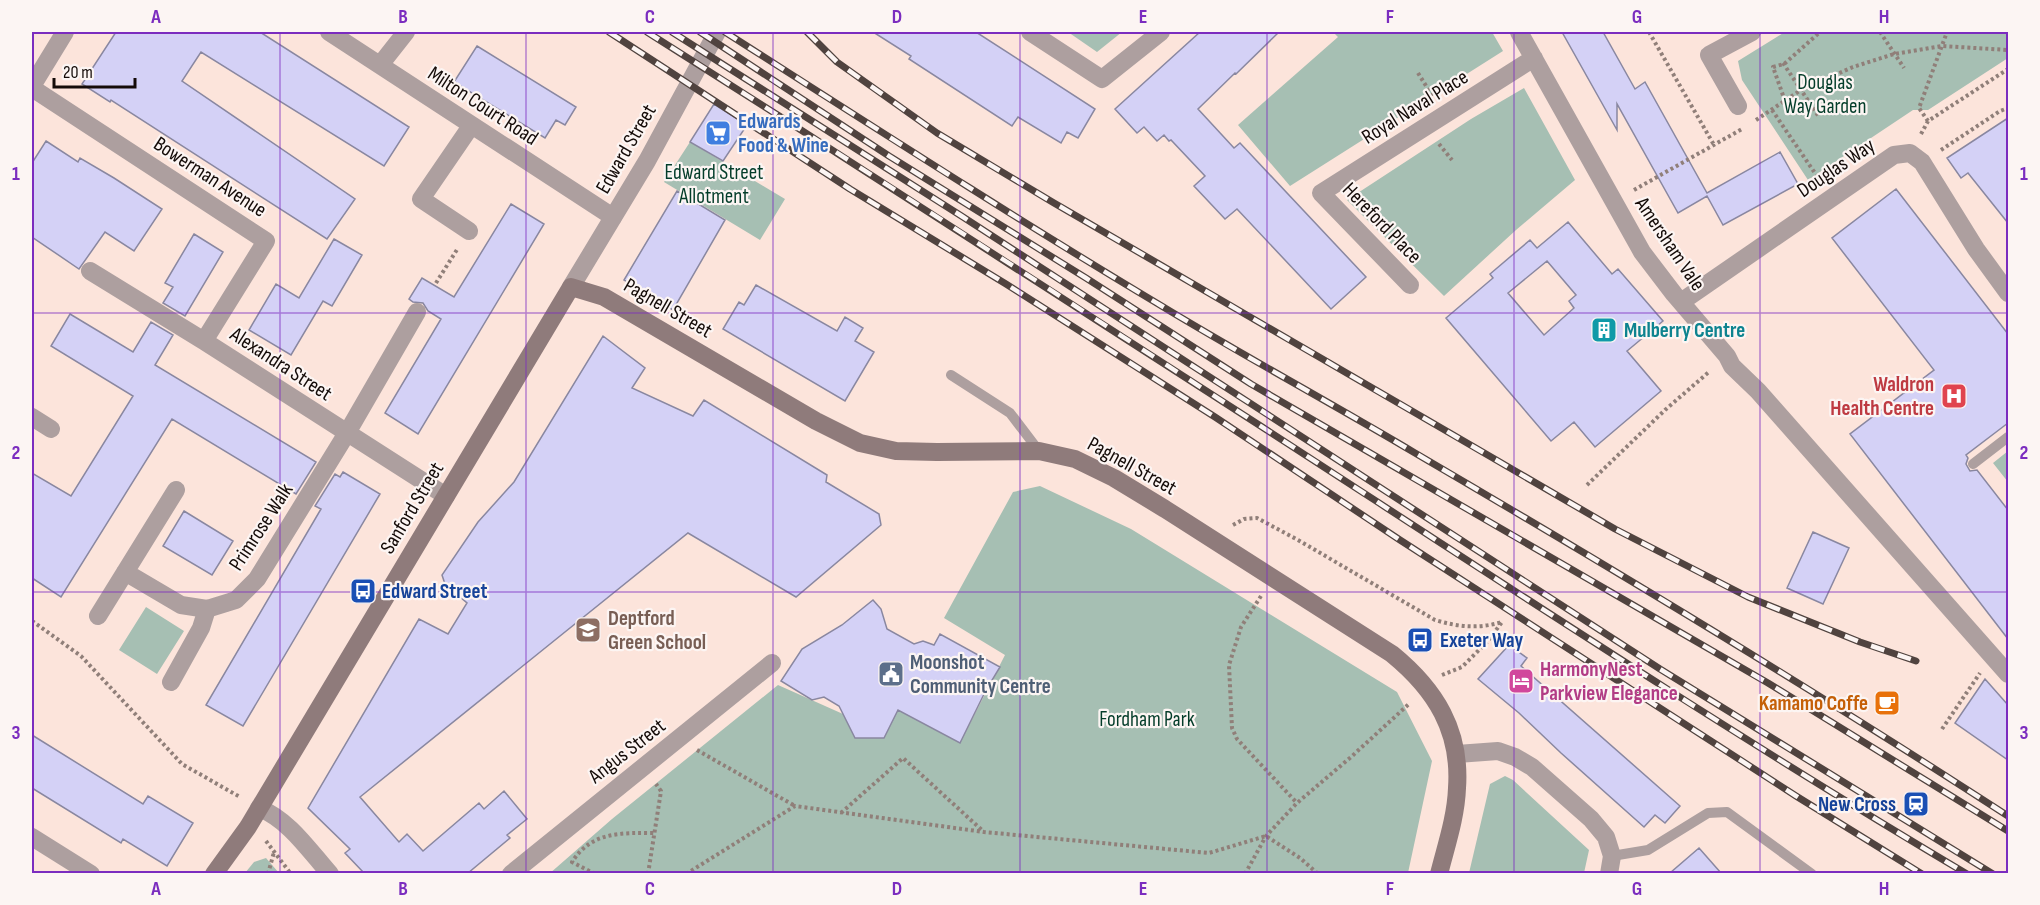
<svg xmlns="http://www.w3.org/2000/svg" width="2040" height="905" viewBox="0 0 2040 905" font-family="'Sofia Sans Condensed',sans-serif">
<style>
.green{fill:#a6bfb3}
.building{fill:#d4d1f6;stroke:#8987a0;stroke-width:1.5;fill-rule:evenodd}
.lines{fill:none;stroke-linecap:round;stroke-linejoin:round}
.path{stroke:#907f79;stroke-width:4;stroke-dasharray:3 3;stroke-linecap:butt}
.service{stroke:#ad9f9f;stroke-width:10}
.minor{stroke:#ad9f9f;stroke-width:18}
.tertiary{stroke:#ad9f9f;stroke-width:18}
.secondary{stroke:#8f7b7b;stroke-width:18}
.rail-casing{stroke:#50433f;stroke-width:7}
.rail{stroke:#fcf5f3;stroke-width:4.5;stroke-dasharray:14;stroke-linecap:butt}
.grid{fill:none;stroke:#7b2cbf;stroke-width:1.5;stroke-opacity:0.55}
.labels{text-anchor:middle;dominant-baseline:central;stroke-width:4.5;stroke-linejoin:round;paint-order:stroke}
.park-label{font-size:21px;fill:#043d2a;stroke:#fcf5f3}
.street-label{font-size:21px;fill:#140b08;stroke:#fcf5f3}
.shop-label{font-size:21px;font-weight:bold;fill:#366cbe;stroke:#fcf5f3;text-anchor:start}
.culture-label{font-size:21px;font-weight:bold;fill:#0d838f;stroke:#fcf5f3;text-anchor:start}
.health-label{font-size:21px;font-weight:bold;fill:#be3a42;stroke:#fcf5f3;text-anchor:end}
.transit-label{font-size:21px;font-weight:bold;fill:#164399;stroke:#fcf5f3;text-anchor:start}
.education-label{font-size:21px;font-weight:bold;fill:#785e54;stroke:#fcf5f3;text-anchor:start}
.service-label{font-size:21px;font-weight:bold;fill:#4e5e75;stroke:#fcf5f3;text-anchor:start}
.hotel-label{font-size:21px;font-weight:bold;fill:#b23c85;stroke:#fcf5f3;text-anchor:start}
.food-label{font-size:21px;font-weight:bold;fill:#c56008;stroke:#fcf5f3;text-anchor:end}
.neatline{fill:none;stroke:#7b2cbf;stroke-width:2}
.grid-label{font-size:20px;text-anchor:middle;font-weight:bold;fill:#7b2cbf}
</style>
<rect width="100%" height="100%" fill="#fce4db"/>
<path class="green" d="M1068,32h54l-25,20z
M1333,32h159l11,19 -213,135 -52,-61 100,-88z
M1785,32h223v26l-80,52h-15l-105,70 -66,-100 -4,-19z
M1524,88l51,92 -59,50 -72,66 -97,-96 124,-81z
M690,142l95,57 -25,41 -96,-58z
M2008,451v31l-15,-19z
M1040,486l91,43 266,163 35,69 -24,112 -859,1 63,-55 166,-134 65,29 41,24 14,-28 62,33 45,-88 -61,-37 69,-126z
M146,607l38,24 -27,43 -38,-24z
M1505,776l8,4 76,70 -5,23h-115l21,-89z
M266,858l13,15h-34l9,-11z"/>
<path class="building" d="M116,32h144l149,95 -25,39 -183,-114 -19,29 173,118 -28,40 -216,-139 -1,2 -28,-18z
M873,32h103l119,77 -17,29 -11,-6 -6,11 -43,-26 -6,9 -103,-67 2,-3z
M1200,32h79l-43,42 -1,-1 -37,36 36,39 6,-5 126,134 -35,32 -94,-100 -12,10 -31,-33 11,-10 -34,-36 -2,1 -5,-6 -7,6 -13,-14 -7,6 -22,-24z
M1562,32h41l32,57 10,-7 62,111 73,-41 18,32 -75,41 -16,-29 -29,17 -61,-109v26z
M477,46l99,61 -11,18 -9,-5 -11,18 -91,-56z
M714,104l33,21 -24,36 -33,-19z
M2008,118v105l-40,-50 -7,5 -14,-20z
M46,141l32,21 2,-4 34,20 48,31 -28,42 -29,-19 -26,37 -47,-32v-74z
M1896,189l112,145v89l-42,32 2,3 -2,6 4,7 7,-1 31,40v129l-158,-205 84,-64 -102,-132z
M677,191l48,29 -52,90 -49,-30z
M511,204l33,20 -126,210 -33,-21 56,-94 -13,-8 -5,-8 -10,-1 -4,-3 13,-21 32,19z
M1568,222l44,52 6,-5 45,52 -36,30 34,40 -66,56 -21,-25 -23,19 -105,-123 47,-40 -3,-4 40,-34 7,8zM1547,261l29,34 -7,6 5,7 -30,27 -36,-42z
M194,234l29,18 -38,64 -22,-13 10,-16 -8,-4z
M334,239l28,16 -30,51 -9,-5 -32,54 -42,-25 27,-46 23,14z
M756,285l81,46 8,-14 18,11 -8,13 19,11 -29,49 -122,-72 16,-27 5,3z
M70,314l63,38 18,-30 22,13 -18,30 161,97 -20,32 -124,-75 -111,178 -29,-19v-105l39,23 62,-100 -82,-50z
M603,336l42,32 -13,20 61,28 11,-16 123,75 -1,7 53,32 2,11 -85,72 -108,-64 -328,264 39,45 8,-8 16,17 56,-48 5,6 20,-18 23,28 -20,16 3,3 -42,35h-104l-19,-20 5,-4 -42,-41 111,-189 29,15 19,-31 -22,-19 -3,-9 36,-53 36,-40z
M343,472l37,22 -137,232 -37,-21 115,-196 -6,-3 20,-32 5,3z
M184,511l49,30 -21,34 -49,-29z
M1813,532l36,16 -26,56 -36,-16z
M873,600l8,9 6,20 27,15 9,-3 11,4 6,-11 60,33 -14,23 -26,53 -62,-33 -14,28h-29l-16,-32 -15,-9 -12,3 -31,-19 21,-32 40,-24z
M1509,645l18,13 -6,8 159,140 -15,17 -10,-8 -11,12 -83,-74 -42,-40 -41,-34z
M1985,679l23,26v55l-53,-37z
M32,735l111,69 5,-8 45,27 -26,43 -44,-27 -2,4 -89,-55z
M1699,848l22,25h-51z"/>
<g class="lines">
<path class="path" d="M1649,32l65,113
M1880,32l24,36
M1783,63l36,54
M1418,73l15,24
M1785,101l-12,-34 11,-3 36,-32
M1772,110l47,69
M1756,120l45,-30 52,-23 41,-13 48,-8 66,4
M1928,121l-9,-13 28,-76
M1921,134l7,-13 80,-52
M1439,144l13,16
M1941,150l59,-39 8,-3
M1634,190l108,-61
M436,283l22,-35
M1587,485l78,-75 45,-39
M1233,525l11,-6 13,-1 41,22 137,80c23,7 44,9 67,2
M1261,596l-20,31 -12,38 3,63 5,11 60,64
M32,621l49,35 101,108 58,33
M1442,675l20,-8 26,-26 14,-19
M1942,729l38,-56
M697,750l98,56
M841,813l62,-55 81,74
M266,841l25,33
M268,874l6,-22
M595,874l-23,-12c20,-31 49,-29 83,-29
M648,874l13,-83 -5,-7
M686,874l109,-68 189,26 225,21 57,-17 34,22 18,16
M1245,874l21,-38 31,-33 54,-46 59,-54"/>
<path class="service" d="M951,375l59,38 29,38
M1973,464l35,-27
M1612,856l36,-6 60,-37 19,-1 85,62"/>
<path class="minor" d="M329,32l284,185
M1030,32l72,47 59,-47
M1519,32l123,220 32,42 53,62 5,10 26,25 250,283
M380,65l26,-33
M32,86l33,-54
M32,88l234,153 -62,100
M1738,106l-29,-51 43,-23
M469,231l-48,-32 50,-73
M90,271l114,70 242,155
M1410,285l-89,-92 213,-135
M1681,302l213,-147 16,-2 12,9 54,87 32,44
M32,417l19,12
M125,572l56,33 26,4 29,-9 21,-21 90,-146 70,-121
M98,616l78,-126
M171,682l30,-54 6,-19
M1457,754l41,-3 17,6 17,10 59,52 15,18 6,19 -3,18
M259,808c30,12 49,41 71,66
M32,837l59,37
M511,874l261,-211"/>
<path class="tertiary" d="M571,287l76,-126 70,-129"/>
<path class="secondary" d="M214,874l34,-47 323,-540 33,10 212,124 44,22 36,8 41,1 102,-1 36,8 39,19 51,31 227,145c44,36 69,77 65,134 -1,29 -11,58 -18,86"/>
<g class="rail-casing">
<path id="rail" d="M609,32l241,157 156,95 209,133 185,123 396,256 126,78
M647,32c204,129 407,260 609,391 236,153 470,308 711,451
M672,32l291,185 697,452 333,205
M700,32l189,124 197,122 165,106 517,299 240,148
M725,32c144,92 288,185 435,273 84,51 171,98 255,148 200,117 399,237 593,363
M807,32l30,30 100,71 117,70 561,326 133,68 112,45 56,19"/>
</g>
<use href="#rail" class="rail"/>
</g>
<path class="grid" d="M280,32v842M526,32v842M773,32v842M1020,32v842M1267,32v842M1514,32v842M1760,32v842M32,313h1976M32,592h1976"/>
<defs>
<g id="supermarket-square" transform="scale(1.35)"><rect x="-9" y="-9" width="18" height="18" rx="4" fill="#3f7fe0" stroke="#fcf5f3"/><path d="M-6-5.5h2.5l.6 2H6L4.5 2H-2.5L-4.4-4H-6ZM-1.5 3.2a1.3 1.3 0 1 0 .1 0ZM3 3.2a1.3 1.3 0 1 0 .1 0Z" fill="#fff"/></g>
<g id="building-square" transform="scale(1.35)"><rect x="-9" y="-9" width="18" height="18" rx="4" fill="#0f9aa8" stroke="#fcf5f3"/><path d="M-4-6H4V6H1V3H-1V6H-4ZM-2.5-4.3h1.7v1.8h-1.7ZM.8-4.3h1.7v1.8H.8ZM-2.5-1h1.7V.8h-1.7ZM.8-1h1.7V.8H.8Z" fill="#fff"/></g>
<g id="hospital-square" transform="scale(1.35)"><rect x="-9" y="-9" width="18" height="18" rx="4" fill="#e0444e" stroke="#fcf5f3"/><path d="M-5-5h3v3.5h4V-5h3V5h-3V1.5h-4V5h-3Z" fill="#fff"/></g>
<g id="bus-square" transform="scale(1.35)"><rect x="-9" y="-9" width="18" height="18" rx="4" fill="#1a4fb4" stroke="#fcf5f3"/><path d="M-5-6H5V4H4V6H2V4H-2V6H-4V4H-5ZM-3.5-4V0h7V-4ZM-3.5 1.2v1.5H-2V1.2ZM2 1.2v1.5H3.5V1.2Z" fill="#fff"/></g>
<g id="school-square" transform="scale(1.35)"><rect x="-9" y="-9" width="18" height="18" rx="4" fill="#8d6e63" stroke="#fcf5f3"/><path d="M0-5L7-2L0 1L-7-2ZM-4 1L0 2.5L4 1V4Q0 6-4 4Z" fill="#fff"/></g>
<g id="civic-square" transform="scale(1.35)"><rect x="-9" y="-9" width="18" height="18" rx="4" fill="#5c6f8a" stroke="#fcf5f3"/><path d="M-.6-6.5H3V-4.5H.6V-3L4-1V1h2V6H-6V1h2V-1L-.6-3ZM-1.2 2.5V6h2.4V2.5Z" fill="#fff"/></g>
<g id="hotel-square" transform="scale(1.35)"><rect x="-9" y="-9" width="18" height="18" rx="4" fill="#d1479c" stroke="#fcf5f3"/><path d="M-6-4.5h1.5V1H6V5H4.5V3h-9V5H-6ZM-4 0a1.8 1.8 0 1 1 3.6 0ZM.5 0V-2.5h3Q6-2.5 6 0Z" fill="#fff"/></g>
<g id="cafe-square" transform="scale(1.35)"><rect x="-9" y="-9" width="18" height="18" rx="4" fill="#e8710a" stroke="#fcf5f3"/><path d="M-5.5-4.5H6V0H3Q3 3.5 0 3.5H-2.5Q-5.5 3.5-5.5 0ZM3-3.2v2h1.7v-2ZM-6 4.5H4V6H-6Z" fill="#fff"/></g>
<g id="station-square" transform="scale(1.35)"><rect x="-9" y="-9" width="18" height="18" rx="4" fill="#1a4fb4" stroke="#fcf5f3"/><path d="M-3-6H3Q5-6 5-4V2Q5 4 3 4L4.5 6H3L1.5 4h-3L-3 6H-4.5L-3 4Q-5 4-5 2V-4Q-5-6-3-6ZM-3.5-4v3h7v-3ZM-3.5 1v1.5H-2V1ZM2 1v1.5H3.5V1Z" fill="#fff"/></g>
</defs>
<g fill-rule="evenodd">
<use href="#supermarket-square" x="718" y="133"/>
<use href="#building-square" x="1604" y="330"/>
<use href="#hospital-square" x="1954" y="396"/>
<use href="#bus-square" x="363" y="591"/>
<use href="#school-square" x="588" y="630"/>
<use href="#bus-square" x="1420" y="640"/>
<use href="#civic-square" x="891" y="674"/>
<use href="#hotel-square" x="1521" y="681"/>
<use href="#cafe-square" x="1887" y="703"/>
<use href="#station-square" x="1916" y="804"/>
</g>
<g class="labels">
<g class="park-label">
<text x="1825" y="82">Douglas<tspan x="1825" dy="24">Way Garden</tspan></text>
<text x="714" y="172">Edward Street<tspan x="714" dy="24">Allotment</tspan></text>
<text x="1147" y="719">Fordham Park</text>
</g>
<g class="street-label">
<text transform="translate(483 106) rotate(33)">Milton Court Road</text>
<text transform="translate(1415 107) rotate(-32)">Royal Naval Place</text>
<text transform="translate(626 149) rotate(-60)">Edward Street</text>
<text transform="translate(1836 168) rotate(-34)">Douglas Way</text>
<text transform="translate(210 177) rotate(33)">Bowerman Avenue</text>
<text transform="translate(1382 223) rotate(46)">Hereford Place</text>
<text transform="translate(1670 244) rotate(56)">Amersham Vale</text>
<text transform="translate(668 308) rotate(30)">Pagnell Street</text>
<text transform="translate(281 364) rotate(33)">Alexandra Street</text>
<text transform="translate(1132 466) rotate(29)">Pagnell Street</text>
<text transform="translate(412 508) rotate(-59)">Sanford Street</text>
<text transform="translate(261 527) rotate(-57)">Primrose Walk</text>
<text transform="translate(627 751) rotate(-38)">Angus Street</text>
</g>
<g class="shop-label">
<text x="738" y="121">Edwards<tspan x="738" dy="24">Food &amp; Wine</tspan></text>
</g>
<g class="culture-label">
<text x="1624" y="330">Mulberry Centre</text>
</g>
<g class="health-label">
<text x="1934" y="384">Waldron<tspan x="1934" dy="24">Health Centre</tspan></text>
</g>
<g class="transit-label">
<text x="382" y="591">Edward Street</text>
<text x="1440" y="640">Exeter Way</text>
<text x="1896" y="804" text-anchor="end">New Cross</text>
</g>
<g class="education-label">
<text x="608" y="618">Deptford<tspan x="608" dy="24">Green School</tspan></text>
</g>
<g class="service-label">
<text x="910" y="662">Moonshot<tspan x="910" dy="24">Community Centre</tspan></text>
</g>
<g class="hotel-label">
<text x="1540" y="669">HarmonyNest<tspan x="1540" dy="24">Parkview Elegance</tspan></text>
</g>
<g class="food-label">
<text x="1868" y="703">Kamamo Coffe</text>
</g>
</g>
<rect width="2040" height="905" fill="none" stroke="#fcf5f3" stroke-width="66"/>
<path d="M54 78v9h81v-9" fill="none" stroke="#140b08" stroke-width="3"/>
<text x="63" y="78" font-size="18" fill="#140b08" stroke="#fcf5f3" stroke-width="4.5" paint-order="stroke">20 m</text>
<rect x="33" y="33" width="1974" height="839" class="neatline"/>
<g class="grid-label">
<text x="156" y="23">A</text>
<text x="403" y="23">B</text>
<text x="650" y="23">C</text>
<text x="897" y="23">D</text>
<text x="1143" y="23">E</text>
<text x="1390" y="23">F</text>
<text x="1637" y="23">G</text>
<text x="1884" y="23">H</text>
<text x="16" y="180">1</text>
<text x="2024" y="180">1</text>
<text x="16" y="459">2</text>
<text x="2024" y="459">2</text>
<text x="16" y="739">3</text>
<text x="2024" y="739">3</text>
<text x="156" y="895">A</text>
<text x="403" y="895">B</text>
<text x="650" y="895">C</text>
<text x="897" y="895">D</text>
<text x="1143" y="895">E</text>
<text x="1390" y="895">F</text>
<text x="1637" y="895">G</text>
<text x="1884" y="895">H</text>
</g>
</svg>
